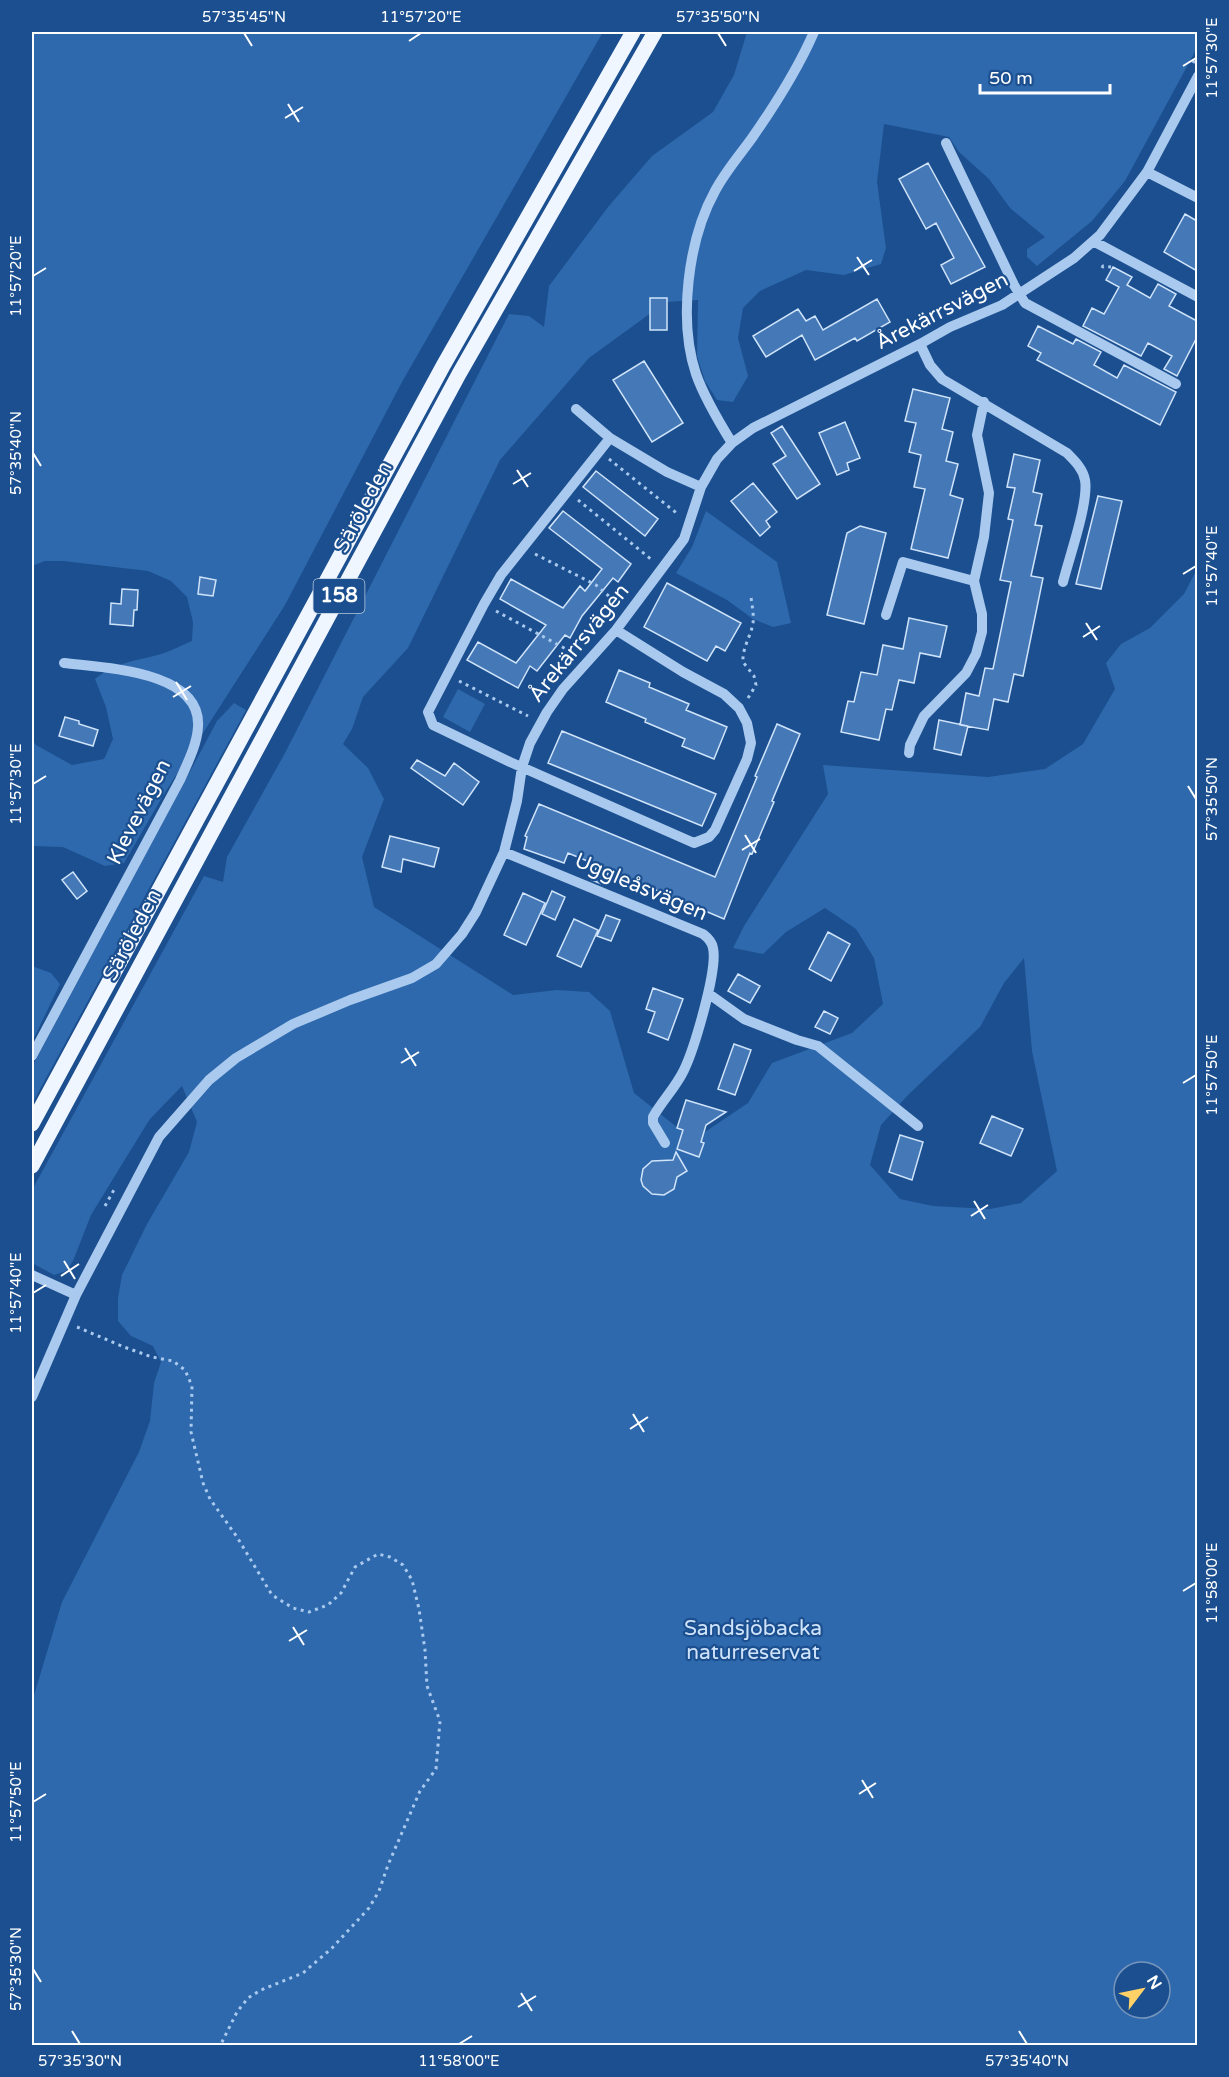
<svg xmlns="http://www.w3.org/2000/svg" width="1229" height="2077" viewBox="0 0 1229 2077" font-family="'Varela Round',sans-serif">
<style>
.green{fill:#2e69ad;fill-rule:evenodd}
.building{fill:#4478b7;stroke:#cfe3fa;stroke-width:1.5}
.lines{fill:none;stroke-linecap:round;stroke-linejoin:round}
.path{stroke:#a9c9ee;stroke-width:3;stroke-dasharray:3 4.5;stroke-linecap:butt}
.minor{stroke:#a9c9ee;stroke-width:10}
.major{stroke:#f0f6ff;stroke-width:15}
.ticks{fill:none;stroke:#fff;stroke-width:2}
.labels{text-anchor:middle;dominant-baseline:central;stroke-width:4.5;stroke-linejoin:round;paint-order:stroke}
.shield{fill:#1b4f8f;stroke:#bbcadd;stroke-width:1.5}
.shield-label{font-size:20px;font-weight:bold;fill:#fff}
.street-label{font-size:21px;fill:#fff;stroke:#1b4f8f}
.park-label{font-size:21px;fill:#cfe3fa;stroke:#1b4f8f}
.neatline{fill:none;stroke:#fff;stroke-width:2}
.ticks-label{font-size:15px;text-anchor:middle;fill:#fff}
</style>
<rect width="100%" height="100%" fill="#1b4f8f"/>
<path class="green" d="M32,32h571l-201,350 -117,223 -121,189 -40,69 -19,3 -42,-19 -31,-1v-106l4,5 36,20 32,-6 9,-20 -7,-32 -11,-28c21,-17 41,-18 66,-25 10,-3 21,-9 31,-13l1,-19 -6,-25 -16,-16 -23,-10 -85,-10h-18l-13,5z
M747,32h450v16l-72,133 -33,40 -55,45 -10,-9v-8l18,-12 -35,-29 -21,-29 -30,-27 -10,-15 -65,-13 -7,58 9,66 -5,16 -37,11 -38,-5 -46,21 -17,17 -5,30 10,38 -15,26 -16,-2 -12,-19 -8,-25 1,-56 -32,2 -77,56 -89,102 -92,188 -45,49 -11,32 -9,15 25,24 16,31 -22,58 12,50 139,88 44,-5 32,2 21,19 24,82 59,47 55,-37 24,-40 80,-30 31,-29 -9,-46 -18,-29 -31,-21 -39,24 -23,22 -30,-6 11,-22 84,-132 -5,-29 165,12 57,-8 38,-25 32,-55 -9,-26 15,-19 29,-16 34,-34 13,-25v1476h-1165v-343l30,-100 77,-150 11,-31 4,-38 7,-21 -8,-16 -22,-10 -13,-15v-23l4,-23 25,-51 42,-72 8,-30 -15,-36 -32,33 -23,37 -36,59 -18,46 -7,10 -12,4 -22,-12v-73l172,-314 19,6 4,-25 58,-104 224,-439 20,2 15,11 5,-41 59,-79 44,-51 61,-44 21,-37zM1024,958l8,93 25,120 -36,32 -31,6 -57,-3 -33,-7 -30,-34 11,-40 27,-30 72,-68 24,-44zM1124,1972h36v36h-36z
M706,511l71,51 14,61 -18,4 -20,-8 -26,-19 -51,-27 16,-26z
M458,689l27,15 -15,28 -27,-15z
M234,703l12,7 -214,394v-37l185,-346z
M32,966l19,7 9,11 -28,58z"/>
<path class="building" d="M928,163l57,104 -34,17 -10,-19 13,-7 -18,-35 -10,6 -27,-50z
M1185,214l12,7v50l-33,-19z
M1113,267l19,10 -5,8 23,13 8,-14 18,10 -7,12 28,15v16l-20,39 -13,-7 8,-13 -24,-13 -7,13 -58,-30 9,-18 12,6 15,-27 -13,-7z
M650,298h17v32h-17z
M877,299l13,23 -33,19 -2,-3 -40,22 -13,-25 -36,22 -13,-21 45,-27 8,12 9,-5 8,14z
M1038,326l35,18 3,-5 25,13 -7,13 23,13 7,-13 52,27 -16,33 -123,-65 4,-7 -13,-7z
M644,361l39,62 -31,19 -39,-62z
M913,389l37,9 -8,31 11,3 -7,29 12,3 -8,31 13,4 -15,59 -37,-9 14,-60 -11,-2 7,-32 -12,-3 7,-29 -11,-2z
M845,422l15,36 -13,5 2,7 -12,5 -18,-42z
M782,426l38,58 -23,15 -24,-35 13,-8 -15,-23z
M1014,454l26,6 -7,32 9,2 -7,31 7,1 -11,50 12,2 -20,98 -9,-2 -6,28 -14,-3 -6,31 -28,-5 6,-32 13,3 6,-28 8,1 18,-87 -11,-2 13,-60 -5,-1 7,-31 -8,-1z
M596,471l62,48 -13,17 -62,-49z
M753,483l24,29 -11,9 4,6 -10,9 -29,-35z
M1098,496l24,5 -21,88 -25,-5z
M563,511l68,53 -13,18 -5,-4 -31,38 -12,22 -5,-3 -28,36 -7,-5 -12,22 -51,-28 11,-18 38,21 30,-38 -46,-26 11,-20 52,29 17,-22 5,5 17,-22 -53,-41z
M860,526l26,7 -22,91 -37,-9 20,-82z
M200,577l16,3 -3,16 -15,-2z
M667,583l74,40 -16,28 -9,-5 -9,15 -63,-34z
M122,589l16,1 -1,20h-3l-1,16 -23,-2 1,-21 10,1z
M909,618l38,8 -7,31 -20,-4 -6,30 -15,-3 -7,30 -6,-1 -7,31 -38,-8 7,-31 6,1 7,-30 16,3 6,-30 20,4z
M619,670l31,13 -1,4 40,17 -3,6 41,17 -13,32 -32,-13 3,-7 -40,-17 1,-3 -40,-17z
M65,717l14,4v3l19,6 -5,16 -34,-10z
M939,720l29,6 -7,29 -27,-6z
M777,724l23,10 -28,67 2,1 -22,52 -2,-1 -26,66 -115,-49 -5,15 -12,-5 5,-15 -29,-12 -4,10 -40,-14 3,-12 -2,-1 14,-32 176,73 42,-100 -2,-1z
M562,731l154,63 -14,32 -154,-63z
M417,760l28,16 9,-13 25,19 -16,23 -52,-37z
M390,836l49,12 -5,19 -31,-8 -2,13 -19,-5z
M73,872l14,19 -10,8 -15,-19z
M552,891l13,6 -10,23 -13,-6z
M523,893l22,10 -19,42 -22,-10z
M606,915l14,5 -9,21 -14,-5z
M574,919l24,11 -17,37 -24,-11z
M828,932l22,12 -19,37 -22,-12z
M738,974l22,12 -10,17 -22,-12z
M653,988l30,11 -15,41 -20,-8 7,-20 -9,-3z
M824,1011l14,7 -8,16 -15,-7z
M734,1044l17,6 -16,45 -17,-6z
M686,1100l40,12 -20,13 -5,17 3,1 -5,14 -22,-8 6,-19 -6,-2z
M992,1116l31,13 -12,27 -31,-13z
M900,1135l23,7 -11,38 -23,-8z
M676,1152l11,19 -10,6 -3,12 -10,6 -12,-1 -9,-8 -2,-6 2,-11 9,-8 21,-1z"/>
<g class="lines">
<path class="path" d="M1193,63l5,-9
M1102,268l1,-2 8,1
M609,459l70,56
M578,500l74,60
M535,554l61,31 23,20
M496,611l70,38 8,7
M459,681l69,35
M748,698l8,-13 -2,-9 -11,-14c-1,-14 8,-26 10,-39 1,-9 -1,-17 -2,-26
M105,1206l10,-18
M77,1327l47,20 28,10 21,4 12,9 7,16 -1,46 12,51 7,16 27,38 35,58 21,13 16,4 19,-7 13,-12 14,-26 23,-13 12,3 13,8 9,15 7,29 6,41 2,36 13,35 -4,48 -16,22 -32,74 -9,26 -10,17 -37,40 -29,25 -42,17 -13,8 -11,14 -17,34"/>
<path class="minor" d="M946,143l68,142 11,18 151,81
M1147,172l51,26
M1093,241l105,56
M920,344l10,21 12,14 125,74c8,8 16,16 18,27 4,22 -16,78 -22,102
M576,409l34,29
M732,443c-13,-21 -28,-46 -36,-69 -18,-54 -8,-134 19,-183 10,-19 24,-35 37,-53 23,-33 46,-69 62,-106
M886,615l17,-53 71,19
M616,630l67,42 41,22 15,14 8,15 4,20 -4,16 -32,71 -6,7 -15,6 -184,-81 -77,-37 -5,-13 56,-108 17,-29 109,-137 57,34 34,15
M909,753l1,-8 14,-29 42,-43 10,-19 6,-22v-18l-8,-33 10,-44 5,-44 -12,-58 7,-33
M504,852l199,82c4,3 9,8 10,14 5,22 -19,101 -29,122 -8,17 -22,31 -31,47v6l12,20
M709,994l35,25 53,21 21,6 100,80
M32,1056l148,-276c7,-16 17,-35 18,-53 4,-57 -96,-59 -134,-64
M32,1275l44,20
M32,1397l44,-102 83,-158 50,-57 27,-22 57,-34 57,-24 62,-22 24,-14 26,-30 14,-22 28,-60 13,-51 5,-34 8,-24 17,-31 16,-23 53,-59 68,-91 17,-52 16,-28 15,-16 21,-15 167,-84 30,-17 52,-22 72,-47 26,-23 47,-63 51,-96"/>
<path class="major" d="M32,1124l411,-758 190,-334
M32,1166l427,-792 196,-342"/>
</g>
<path class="ticks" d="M244,33l8,13M718,33l8,13M409,41l12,-8M1183,66l13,-8M288,104l11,18M285,118l18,-11M857,257l12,18M854,271l18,-11M33,276l13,-8M33,453l8,13M517,470l11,17M513,484l18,-11M1183,574l13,-8M1086,623l11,17M1083,637l17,-11M176,682l11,18M173,697l18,-11M33,784l13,-8M1188,786l8,13M745,835l11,18M742,850l18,-11M405,1048l11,18M401,1063l18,-11M1183,1083l13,-8M974,1201l11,18M971,1216l17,-11M64,1261l11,18M61,1276l18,-12M33,1293l13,-8M633,1414l11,18M630,1429l18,-12M1183,1591l13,-8M293,1627l11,18M289,1641l18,-11M862,1780l11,18M859,1794l17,-11M33,1802l13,-8M33,1969l8,13M521,1993l11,18M518,2007l18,-11M72,2031l8,13M1019,2031l8,13M459,2044l13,-8"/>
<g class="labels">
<rect class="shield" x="313.5" y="579" width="51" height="34" rx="4.5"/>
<g class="shield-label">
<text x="339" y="596">158</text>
</g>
<g class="street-label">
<text transform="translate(942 311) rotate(-27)">Årekärrsvägen</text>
<text transform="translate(363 507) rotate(-62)">Säröleden</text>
<text transform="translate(579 643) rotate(-51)">Årekärrsvägen</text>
<text transform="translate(139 812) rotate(-63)">Klevevägen</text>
<text transform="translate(641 887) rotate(23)">Uggleåsvägen</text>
<text transform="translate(132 935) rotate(-62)">Säröleden</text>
</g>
<g class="park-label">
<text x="753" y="1628">Sandsjöbacka<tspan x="753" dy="24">naturreservat</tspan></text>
</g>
</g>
<rect width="1229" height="2077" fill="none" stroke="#1b4f8f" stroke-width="66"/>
<g transform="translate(1142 1990) rotate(58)"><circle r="28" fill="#1b4f8f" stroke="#7695bc" stroke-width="1.5"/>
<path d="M0-4.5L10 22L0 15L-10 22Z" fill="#ffd166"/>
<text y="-9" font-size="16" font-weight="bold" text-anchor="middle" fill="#ffffff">N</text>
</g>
<path d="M980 84v9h130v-9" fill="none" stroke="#ffffff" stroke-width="3"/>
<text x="989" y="84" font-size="18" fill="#ffffff" stroke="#1b4f8f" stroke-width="4.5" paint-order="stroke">50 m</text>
<rect x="33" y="33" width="1163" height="2011" class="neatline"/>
<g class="ticks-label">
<text x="244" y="22">57°35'45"N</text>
<text x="421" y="22">11°57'20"E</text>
<text x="718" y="22">57°35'50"N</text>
<text transform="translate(1212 58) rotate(-90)" y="5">11°57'30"E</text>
<text transform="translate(16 276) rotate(-90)" y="5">11°57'20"E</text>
<text transform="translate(16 453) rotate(-90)" y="5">57°35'40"N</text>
<text transform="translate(1212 566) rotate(-90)" y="5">11°57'40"E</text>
<text transform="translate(16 784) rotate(-90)" y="5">11°57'30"E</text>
<text transform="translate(1212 799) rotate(-90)" y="5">57°35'50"N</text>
<text transform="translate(1212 1075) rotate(-90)" y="5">11°57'50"E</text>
<text transform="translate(16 1293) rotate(-90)" y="5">11°57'40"E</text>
<text transform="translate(1212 1583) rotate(-90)" y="5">11°58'00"E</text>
<text transform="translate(16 1802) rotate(-90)" y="5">11°57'50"E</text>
<text transform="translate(16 1969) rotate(-90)" y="5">57°35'30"N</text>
<text x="80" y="2066">57°35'30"N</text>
<text x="459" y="2066">11°58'00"E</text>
<text x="1027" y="2066">57°35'40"N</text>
</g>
</svg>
